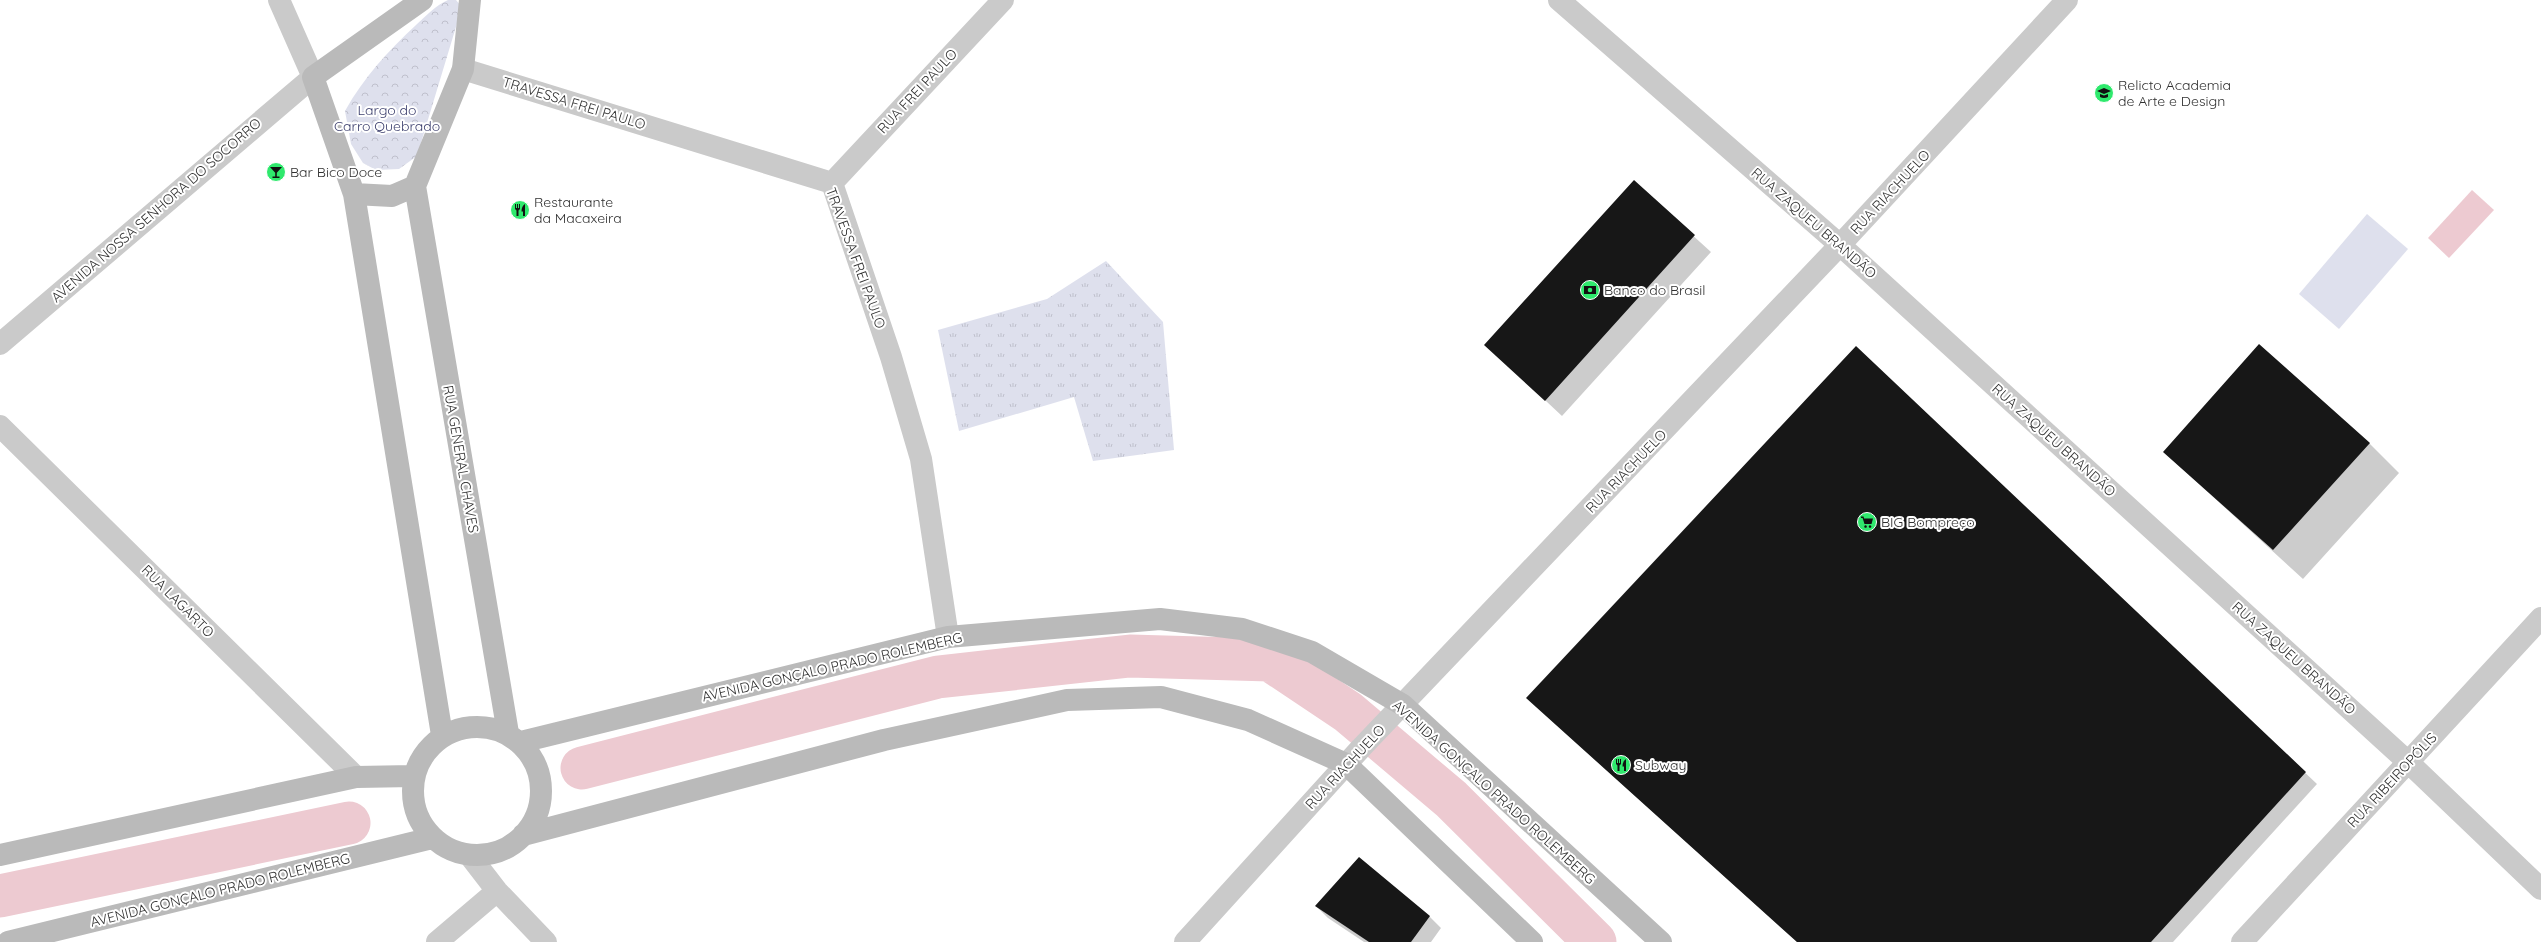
<svg xmlns="http://www.w3.org/2000/svg" width="2541" height="942" viewBox="0 0 2541 942" font-family="Quicksand,sans-serif">
<style>
.grass{fill:url(#grass-tufts)}
.forest{fill:url(#forest-crowns)}
.pitch{fill:#dee0ed}
.water{fill:#edcad1}
.shadow{fill:#0003}
.lines{fill:none;stroke-linecap:round;stroke-linejoin:round}
.canal{stroke:#edcad1;stroke-width:43}
.building{fill:#171717}
.street{stroke:#cacaca;stroke-width:22}
.secondary{stroke:#bababa;stroke-width:22}
.labels{text-anchor:middle;dominant-baseline:central;stroke-width:4;stroke-linejoin:round;paint-order:stroke}
.poi-label{font-size:14px;fill:#303030;stroke:#fff;text-anchor:start}
.street-label{font-size:14px;fill:#303030;stroke:#fff}
.park-label{font-size:14px;fill:#3c3f6d;stroke:#fff}
</style>
<defs>
<pattern id="grass-tufts" width="24" height="20" patternUnits="userSpaceOnUse"><rect width="24" height="20" fill="#dee0ed"/><path d="M3 7l-1-3M5 7V3M7 7l1-3M15 17l-1-3M17 17v-4M19 17l1-3" fill="none" stroke="#bfc0cc"/></pattern>
<pattern id="forest-crowns" width="20" height="18" patternUnits="userSpaceOnUse"><rect width="20" height="18" fill="#dee0ed"/><path d="M2 6a3 3 0 1 1 6 0M12 15a3 3 0 1 1 6 0" fill="none" stroke="#bfc0cc"/></pattern>
</defs>
<rect width="100%" height="100%" fill="#fff"/>
<path class="grass" d="M1106,261l57,61 11,128 -81,11 -19,-64 -115,34 -21,-101 109,-31z"/>
<path class="forest" d="M448,0h8l6,7 -45,149 -18,13 -23,1 -13,-7 -12,-19 -6,-33c19,-34 43,-60 71,-86 10,-9 20,-20 32,-25z"/>
<path class="pitch" d="M2367,214l41,35 -69,80 -40,-35z"/>
<path class="water" d="M2472,190l22,20 -45,48 -21,-20z"/>
<path class="shadow" d="M1634,182l77,70 -149,164 -76,-71z
M1856,347l461,437 -144,158h-376l-270,-244z
M2369,443l30,30 -96,106 -139,-127z
M1316,906l113,10 12,12 -10,14h-67l-36,-24z"/>
<g class="lines">
<path class="canal" d="M582,768l356,-91 192,-21 140,4 78,52 103,87 144,143
M0,896l349,-73"/>
</g>
<path class="building" d="M1634,180l61,55 -150,166 -61,-56z
M2259,344l111,99 -97,107 -110,-98z
M1856,346l450,426 -155,170h-354l-271,-244z
M1359,857l71,59 -19,26h-42l-54,-36z"/>
<g class="lines">
<path class="street" d="M1559,0l281,245 568,517 133,127
M463,69l369,114
M832,183l59,174 30,102 27,178
M832,183l171,-183
M0,344l313,-267 -34,-77
M0,426l356,351
M470,856l27,35 49,51
M437,942l60,-51
M1185,942l176,-194 479,-503 227,-245
M2242,942l299,-324"/>
<path class="secondary" d="M422,0l-109,77 41,117 88,541
M415,186l93,547
M354,194l38,2 23,-10 48,-117 7,-69
M413 791a64 64 0 1 1 128 0a64 64 0 1 1-128 0Z
M521,742l427,-105 212,-18 82,10 70,23 91,53 258,237
M523,835l361,-95 183,-40 94,-3 87,23 98,44 186,178
M0,855l356,-78 57,-1
M8,942l424,-104"/>
</g>
<defs>
<g id="school-disc" transform="scale(1)"><circle r="9.5" fill="#2fe96d" stroke="#fff"/><path d="M0-5L7-2L0 1L-7-2ZM-4 1L0 2.5L4 1V4Q0 6-4 4Z" fill="#111"/></g>
<g id="bar-disc" transform="scale(1)"><circle r="9.5" fill="#2fe96d" stroke="#fff"/><path d="M-6-5H6L.8 .8V4.5H3.5V6h-7V4.5H-.8V.8Z" fill="#111"/></g>
<g id="restaurant-disc" transform="scale(1)"><circle r="9.5" fill="#2fe96d" stroke="#fff"/><path d="M-5-6h1v4h1v-4h1v4h1v-4h1v5L-1.5 .5V6h-2V.5L-5-1ZM5-6V6H3V1.5H1.5Q1.5-4 5-6Z" fill="#111"/></g>
<g id="bank-disc" transform="scale(1)"><circle r="9.5" fill="#2fe96d" stroke="#fff"/><path d="M-6-4H6V4H-6ZM0-2.3a2.3 2.3 0 1 0 0 4.6a2.3 2.3 0 1 0 0-4.6Z" fill="#111"/></g>
<g id="supermarket-disc" transform="scale(1)"><circle r="9.5" fill="#2fe96d" stroke="#fff"/><path d="M-6-5.5h2.5l.6 2H6L4.5 2H-2.5L-4.4-4H-6ZM-1.5 3.2a1.3 1.3 0 1 0 .1 0ZM3 3.2a1.3 1.3 0 1 0 .1 0Z" fill="#111"/></g>
</defs>
<g fill-rule="evenodd">
<use href="#school-disc" x="2104" y="93"/>
<use href="#bar-disc" x="276" y="172"/>
<use href="#restaurant-disc" x="520" y="210"/>
<use href="#bank-disc" x="1590" y="290"/>
<use href="#supermarket-disc" x="1867" y="522"/>
<use href="#restaurant-disc" x="1621" y="765"/>
</g>
<g class="labels">
<g class="poi-label">
<text x="2118" y="85">Relicto Academia<tspan x="2118" dy="16">de Arte e Design</tspan></text>
<text x="290" y="172">Bar Bico Doce</text>
<text x="534" y="202">Restaurante<tspan x="534" dy="16">da Macaxeira</tspan></text>
<text x="1604" y="290">Banco do Brasil</text>
<text x="1881" y="522">BIG Bompreço</text>
<text x="1635" y="765">Subway</text>
</g>
<g class="street-label">
<text transform="translate(917 91) rotate(-47)">RUA FREI PAULO</text>
<text transform="translate(574 103) rotate(17)">TRAVESSA FREI PAULO</text>
<text transform="translate(1890 192) rotate(-47)">RUA RIACHUELO</text>
<text transform="translate(156 210) rotate(-41)">AVENIDA NOSSA SENHORA DO SOCORRO</text>
<text transform="translate(1814 223) rotate(41)">RUA ZAQUEU BRANDÃO</text>
<text transform="translate(856 258) rotate(70)">TRAVESSA FREI PAULO</text>
<text transform="translate(2054 440) rotate(42)">RUA ZAQUEU BRANDÃO</text>
<text transform="translate(461 459) rotate(80)">RUA GENERAL CHAVES</text>
<text transform="translate(1626 471) rotate(-46)">RUA RIACHUELO</text>
<text transform="translate(178 601) rotate(45)">RUA LAGARTO</text>
<text transform="translate(2294 658) rotate(42)">RUA ZAQUEU BRANDÃO</text>
<text transform="translate(832 667) rotate(-13)">AVENIDA GONÇALO PRADO ROLEMBERG</text>
<text transform="translate(1345 767) rotate(-47)">RUA RIACHUELO</text>
<text transform="translate(2392 780) rotate(-47)">RUA RIBEIROPÓLIS</text>
<text transform="translate(1494 792) rotate(42)">AVENIDA GONÇALO PRADO ROLEMBERG</text>
<text transform="translate(220 890) rotate(-14)">AVENIDA GONÇALO PRADO ROLEMBERG</text>
</g>
<g class="park-label">
<text x="387" y="110">Largo do<tspan x="387" dy="16">Carro Quebrado</tspan></text>
</g>
</g>
</svg>
